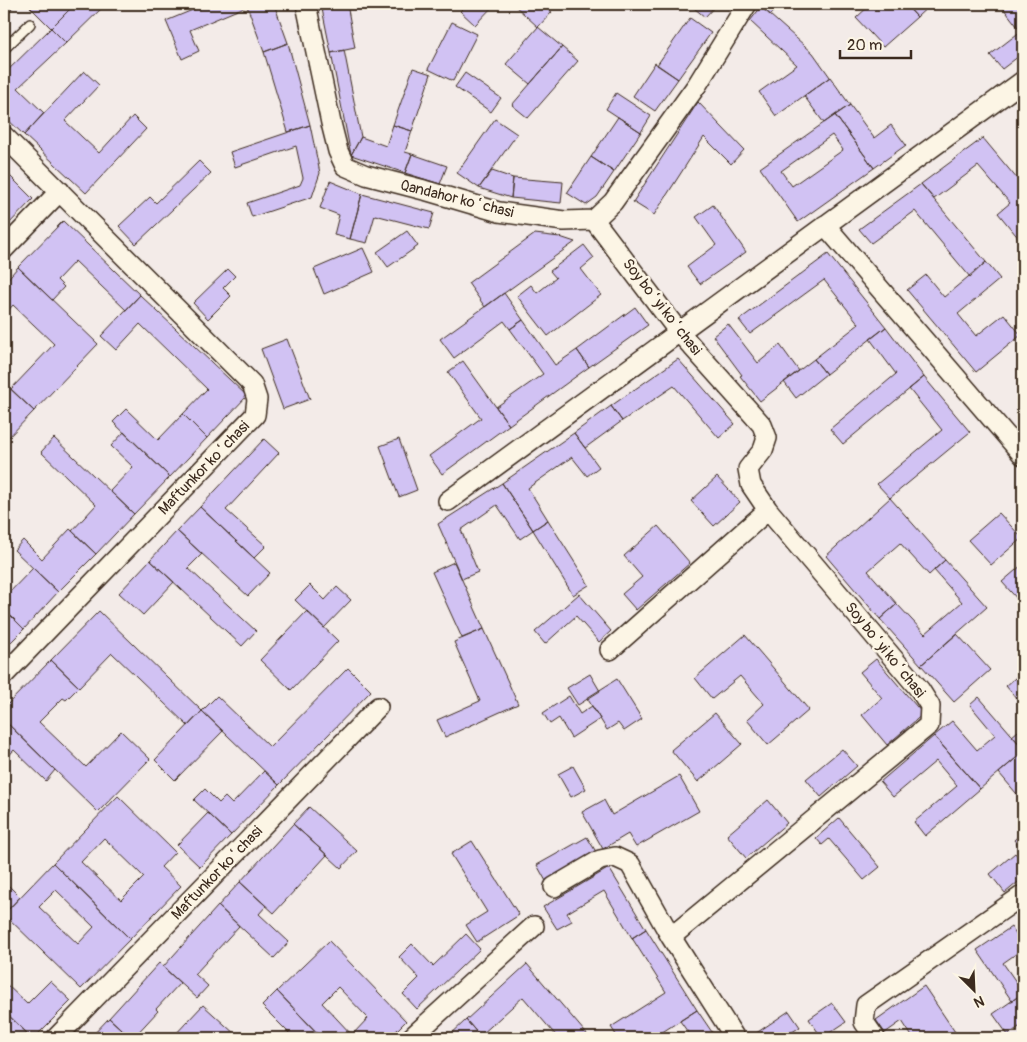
<svg xmlns="http://www.w3.org/2000/svg" width="1027" height="1042" viewBox="0 0 1027 1042" font-family="Pangolin,sans-serif">
<style>
.building{fill:#d1c2f3;stroke:#3b2a1e;fill-rule:evenodd}
.lines{fill:none;stroke-linecap:round;stroke-linejoin:round}
.service-casing{stroke:#3b2a1e;stroke-width:12}
.minor-casing{stroke:#3b2a1e;stroke-width:22}
.service{stroke:#fcf5e5;stroke-width:9}
.minor{stroke:#fcf5e5;stroke-width:19}
.labels{text-anchor:middle;dominant-baseline:central;stroke-width:5;stroke-linejoin:round;paint-order:stroke}
.street-label{font-size:15px;fill:#3b2a1e;stroke:#fcf5e5}
</style>
<rect width="100%" height="100%" fill="#f3ebe8"/>
<filter id="ink" filterUnits="userSpaceOnUse"><feTurbulence type="fractalNoise" baseFrequency=".02" numOctaves="2"/><feDisplacementMap in="SourceGraphic" scale="10" xChannelSelector="R" yChannelSelector="G"/><feConvolveMatrix kernelMatrix="1 2 1 2 8 2 1 2 1" color-interpolation-filters="sRGB"/></filter>
<g filter="url(#ink)">
<path class="building" d="M4,4h12l-12,12z
M27,4h48l-24,24z
M75,4h31l-40,39 -15,-15z
M207,4h67l14,39 -24,9 -17,-46 -57,24 9,21 -17,8 -16,-38z
M321,4h26l8,44 -24,5z
M366,4h12l1,4 -12,2z
M467,4h28l-20,21 -15,-14z
M513,4h29l10,8 -14,15z
M689,4h28l-12,13z
M763,4h17l-9,11 -10,-8z
M871,4h34l12,13 -34,30 -27,-29z
M907,4h24l-14,13 -11,-12z
M1000,4l23,1v48l-21,16 -12,-14 31,-24z
M761,7l52,46 17,24 -54,39 -17,-24 38,-27 -47,-44z
M690,18l21,15 -33,46 -21,-14z
M452,22l25,12 -24,47 -25,-12z
M538,27l24,20 -32,37 -24,-20z
M51,28l15,15 -48,45 26,25 -20,22 -20,-19v-42z
M288,43l22,82 -22,7 -24,-80z
M562,47l16,14 -50,57 -16,-13z
M344,50l17,87 -10,18 -20,-102z
M655,63l23,16 -23,32 -22,-15z
M413,68l18,6 -19,57 -19,-6z
M84,71l15,14 -34,36 34,32 34,-37 13,13 -60,64 -62,-58z
M465,73l36,25 -10,14 -36,-25z
M830,77l20,28 -26,18 -20,-27z
M616,93l35,23 -10,16 -35,-23z
M698,102l46,48 -13,14 -27,-27 -50,78 -21,-13z
M850,105l24,33 17,-13 15,20 -32,23 -39,-53z
M835,115l39,53 -76,54 -38,-54zM832,135l11,15 -51,36 -11,-15z
M618,117l23,15 -27,40 -23,-15z
M495,119l22,15 -38,54 -22,-15z
M310,125l10,48 -8,24 -60,20 -5,-14 53,-18 3,-7 -7,-32 -61,21 -5,-15z
M393,125l19,6 -7,21 7,2 -7,19 -54,-18 10,-18 25,9z
M983,138l40,48v51l-3,3 -22,-27 12,-10 -32,-37 -44,33 -13,-15z
M412,154l35,12 -7,18 -35,-11z
M591,157l23,15 -17,25 -11,8 -19,-12z
M199,161l12,12 -75,71 -17,-18 31,-29 6,6z
M4,170l29,29 -29,30z
M492,171l21,7 -2,20 -32,-10z
M513,178l50,4 -2,21 -50,-5z
M330,181l32,13 -12,45 -16,-4 5,-20 -19,-7z
M921,184l65,78 -16,15 -55,-66 -44,32 -12,-14z
M362,194l72,19 -5,16 -54,-14 -8,28 -17,-4z
M713,205l33,47 -46,32 -13,-17 29,-22 -20,-28z
M63,221l77,74 -14,15 -51,-49 -18,19 7,7 -12,13 -34,-33z
M407,231l11,15 -30,21 -11,-15z
M535,234l25,3 15,5 -90,65 -17,-24z
M584,245l10,13 -13,11 20,26 -53,41 -31,-40 14,-11 6,8 19,-15 -6,-7z
M363,248l11,24 -50,22 -10,-25z
M828,254l58,73 -60,47 -12,-15 45,-35 -35,-44 -74,54 -11,-14z
M986,262l14,17 -42,35 18,22 28,-22 17,21 -45,37 -69,-82 19,-15 18,22z
M18,267l80,77 -64,67 -23,-22 43,-45 -41,-39 -9,10v-32z
M228,269l7,7 -12,12 8,8 -23,23 -15,-16z
M504,293l19,27 -13,9 -6,-8 -50,37 -14,-19z
M140,295l107,101 -40,42 -24,-24 24,-25 -67,-65 -24,26 -15,-14z
M635,307l13,18 -59,42 -12,-17z
M523,320l32,45 22,-15 12,17 -80,58 -13,-18 47,-33 -33,-45z
M728,324l30,39 22,-18 19,26 -39,30 -20,-25 2,-1 -29,-39z
M886,327l38,50 -81,67 -13,-15 66,-55 -26,-35z
M287,339l23,60 -27,10 -22,-60z
M678,359l57,65 -16,14 -45,-52 -52,35 -11,-15z
M814,359l12,15 -30,24 -12,-16z
M463,361l46,64 -67,49 -13,-18 52,-38 -33,-46z
M924,377l46,55 -80,66 -13,-14 65,-54 -33,-41z
M6,385l28,26 -30,31v-54z
M611,406l11,15 -37,27 -11,-15z
M126,409l32,31 25,-26 24,24 -37,39 -57,-55z
M124,432l46,45 -36,37 -24,-23 23,-24 -22,-21z
M574,433l25,34 -12,9 -15,-19 -44,31 20,32 -15,10 -31,-47z
M54,438l80,76 -38,40 -24,-23 24,-26 -55,-53z
M264,439l15,14 -53,57 40,36 -12,12 -54,-51z
M399,439l18,51 -18,7 -19,-51z
M717,477l23,25 -26,24 -23,-25z
M502,483l31,47 -13,9 -23,-34 -36,25 17,42 -16,7 -24,-55z
M890,498l55,62 -16,15 -29,-32 -32,28 29,33 -17,15 -54,-63z
M200,507l70,66 -22,23 -71,-65z
M999,513l23,25 -31,27 -23,-25z
M548,520l41,65 -16,10 -40,-65z
M658,526l32,37 -54,47 -14,-16 20,-17 -18,-21z
M70,529l26,25 -38,38 -44,-42 9,-10 19,19z
M177,531l25,23 -14,14 68,63 -14,15 -92,-86z
M150,560l24,22 -31,33 -24,-22z
M945,560l42,47 -66,58 -41,-46 17,-15 28,30 37,-32 -28,-32z
M454,562l30,67 -22,9 -30,-66z
M1023,564v36l-3,2 -18,-20z
M33,568l25,24 -34,37 -20,-20v-11z
M310,585l15,15 12,-13 14,13 -27,28 -29,-28z
M579,594l32,37 -12,11 -23,-26 -31,28 -10,-12z
M4,609l20,20 -20,20z
M99,611l103,100 -14,15 -76,-73 -33,34 -28,-27z
M307,611l31,30 -47,49 -31,-30z
M484,629l34,75 -73,33 -8,-17 43,-19 -26,-59z
M957,634l33,36 -36,32 -33,-37z
M745,635l64,75 -41,35 -21,-25 17,-16 -24,-28 -28,23 -17,-21z
M876,659l47,55 -36,31 -25,-30 20,-17 -22,-26z
M51,660l28,27 -13,13 -3,-2 -24,24 47,45 35,-36 29,28 -52,53 -94,-92v-12z
M348,668l23,23 -92,94 -77,-74 15,-15 53,51z
M1023,671v35l-17,-20z
M590,674l10,17 -22,14 -11,-17z
M617,679l25,40 -18,12 -6,-8 -11,7 -20,-32z
M569,696l11,18 12,-8 8,13 -29,19 -12,-20 -9,6 -7,-11z
M979,697l44,51v4l-43,37 -46,-53 18,-15 25,29 18,-15 -25,-30z
M202,711l21,20 -48,49 -20,-20z
M715,713l27,31 -44,38 -27,-32z
M4,720l51,50 -9,11 -32,-31 -10,11z
M1023,727v21l-11,-12z
M934,736l46,53 -55,47 -11,-14 43,-36 -21,-25 -43,36 -13,-15z
M842,749l15,17 -36,31 -15,-18z
M1023,752v47l-1,1 -23,-27z
M573,766l13,23 -15,8 -13,-23z
M264,771l15,14 -48,50 -37,-35 11,-11 14,14 6,-6 7,7z
M679,776l20,35 -63,36 -8,-13 -25,15 -21,-37 22,-12 8,15z
M118,796l57,56 -14,15 20,19 -51,53 -77,-76zM104,838l40,39 -23,23 -40,-38z
M768,800l19,23 -41,35 -19,-23z
M309,807l48,44 -16,17 -48,-44z
M208,813l23,22 -31,32 -23,-22z
M839,818l41,49 -16,13 -35,-41 -7,6 -6,-7z
M293,824l34,31 -53,58 -34,-31z
M1023,832v19l-9,-11z
M587,837l11,18 -51,28 -10,-18z
M472,841l47,74 -42,27 -11,-17 21,-13 -36,-58z
M1015,853l8,9v16l-18,15 -15,-19z
M53,863l77,76 -49,50 -77,-75zM56,890l38,37 -16,17 -39,-37z
M609,868l37,61 -14,9 -28,-47 -37,22 5,8 -15,8 -14,-22z
M4,881l16,16 -16,17z
M240,882l26,24 -7,8 30,28 -15,16 -56,-52z
M218,906l21,20 -44,48 13,12 -11,12 -34,-31z
M1011,927l12,18v4l-20,14 20,29v1l-11,8 -35,-51z
M646,929l51,81 -44,28h-35l-7,-11 55,-35 -34,-54z
M466,934l14,15 -63,60 -14,-15 16,-16 -20,-21 13,-13 21,22z
M329,941l77,80 -17,17h-67l-45,-47zM338,987l30,31 -16,17 -30,-32z
M159,963l21,20 -24,26 2,2 -25,27h-2l-22,-20z
M527,964l63,74h-32l-35,-41 -43,39 -14,-16z
M50,981l21,20 -37,37h-2l-28,-27v-29l23,22z
M924,986l31,46 -9,6h-33l-11,-17 -17,12 -9,-13z
M277,991l45,47h-28l-32,-32z
M1023,993v31l-15,11 -15,-21z
M832,1003l14,19 -24,16 -13,-19z
M203,1005l33,30 -4,3h-60z
M697,1010l19,28h-24l-12,-17z
M4,1011l28,27h-28z
M789,1011l11,16 -17,11h-34z
M109,1018l22,20h-41z
M466,1020l14,16 -2,2h-31z"/>
<g class="lines">
<g class="service-casing">
<path id="service" d="M4,49l26,-25"/>
</g>
<g class="minor-casing">
<path id="minor" d="M306,4l25,119 7,28 7,15 21,9 58,15 75,22 65,9 30,-1 19,-18 84,-117 50,-81
M4,136l248,248 5,15 -2,16 -251,260
M594,220l85,112 83,93 5,13 -4,12 -15,19 3,16 17,25 152,180 10,16 -1,19 -258,212 64,101
M825,225l198,230
M4,249l56,-58
M448,501l575,-420
M610,650l158,-140
M554,887l46,-27 15,-3 15,7 41,73
M56,1038l322,-331
M411,1038l123,-112
M875,1038l-11,-16 2,-17 157,-110"/>
</g>
<use href="#service" class="service"/>
<use href="#minor" class="minor"/>
</g>
</g>
<g class="labels">
<g class="street-label">
<text transform="translate(457 199) rotate(14)">Qandahor koʻchasi</text>
<text transform="translate(662 307) rotate(52)">Soy boʻyi koʻchasi</text>
<text transform="translate(204 468) rotate(-46)">Maftunkor koʻchasi</text>
<text transform="translate(885 650) rotate(51)">Soy boʻyi koʻchasi</text>
<text transform="translate(217 873) rotate(-46)">Maftunkor koʻchasi</text>
</g>
</g>
<rect width="1027" height="1042" fill="none" stroke="#fcf5e5" stroke-width="20"/>
<rect x="10" y="10" width="1007" height="1022" fill="none" stroke="#3b2a1e" stroke-width="2" filter="url(#ink)"/>
<g transform="translate(974 990) rotate(156)" stroke="#fcf5e5" stroke-width="4" paint-order="stroke">
<path d="M0-4L9 19L0 12L-9 19Z" fill="#3b2a1e"/>
<text y="-8" font-size="14" font-weight="bold" text-anchor="middle" fill="#3b2a1e">N</text>
</g>
<path d="M840 50v8h71v-8" fill="none" stroke="#3b2a1e" stroke-width="2.5"/>
<text x="847" y="50" font-size="15" fill="#3b2a1e" stroke="#fcf5e5" stroke-width="4" paint-order="stroke">20 m</text>
</svg>
